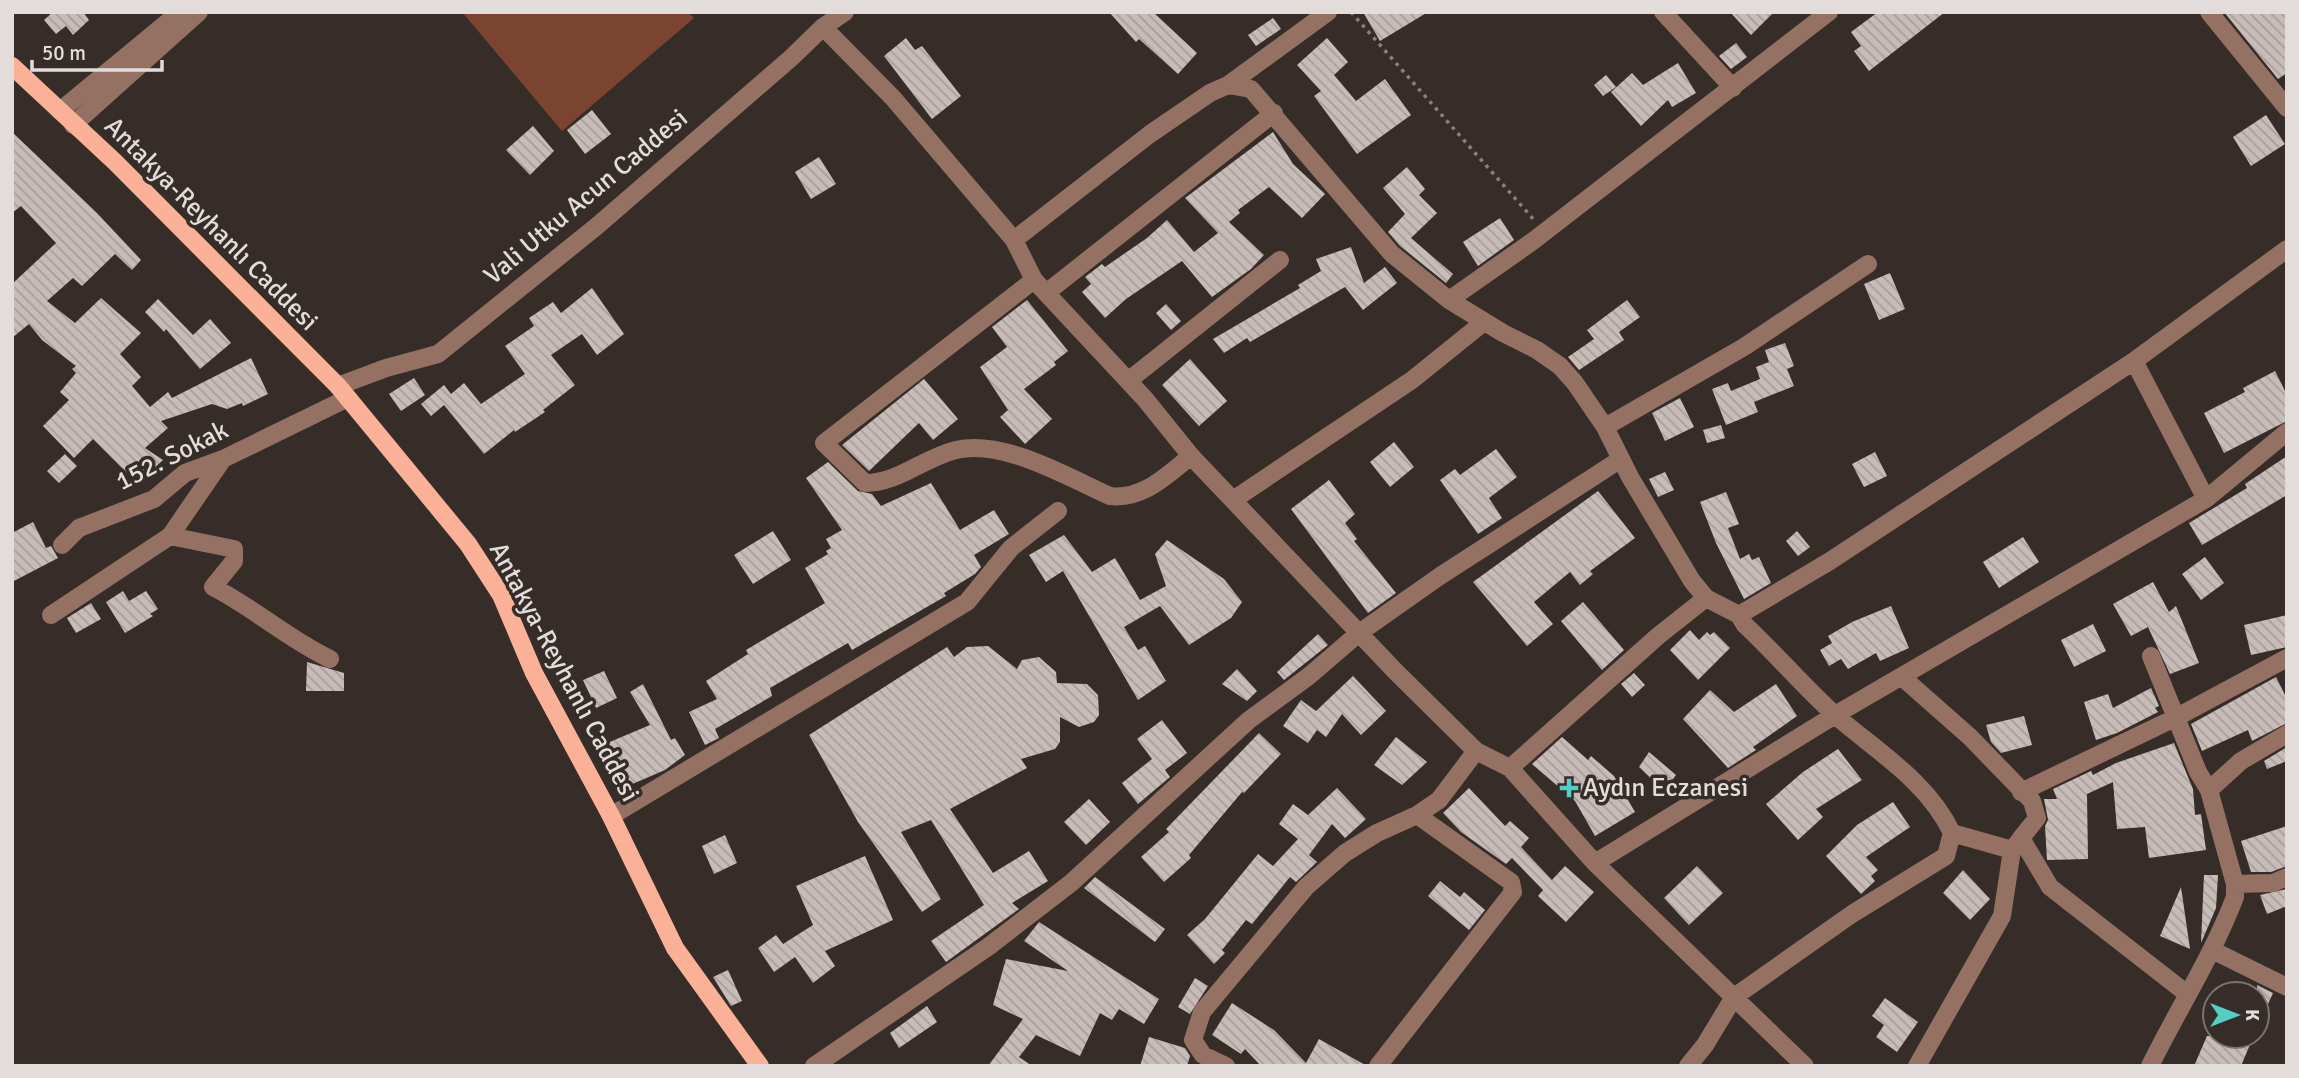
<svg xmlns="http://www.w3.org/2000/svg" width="2299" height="1078" viewBox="0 0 2299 1078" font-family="Signika,sans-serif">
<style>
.green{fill:#7b4430}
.building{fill:url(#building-back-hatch)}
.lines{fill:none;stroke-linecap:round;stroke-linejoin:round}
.path{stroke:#88807d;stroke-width:3.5;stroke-dasharray:3.5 5;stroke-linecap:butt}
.minor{stroke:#957164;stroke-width:18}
.major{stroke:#fbb197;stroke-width:18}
.poi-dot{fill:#54cdc7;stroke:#362d29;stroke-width:2.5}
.labels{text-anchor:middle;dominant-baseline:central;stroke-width:7;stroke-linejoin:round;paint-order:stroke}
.street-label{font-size:26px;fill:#e2dcda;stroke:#362d29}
.poi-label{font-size:26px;fill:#e2dcda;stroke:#362d29;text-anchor:start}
</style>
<defs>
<pattern id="building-back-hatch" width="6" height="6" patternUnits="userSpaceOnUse" patternTransform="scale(1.75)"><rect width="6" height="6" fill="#c8bcb8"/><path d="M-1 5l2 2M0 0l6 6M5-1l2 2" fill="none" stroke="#a79e9a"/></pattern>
</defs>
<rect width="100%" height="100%" fill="#362d29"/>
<path class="green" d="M462,12h226l6,6 -132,113z"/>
<path class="building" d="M53,12h30l6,8 -16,15 -7,-9 -10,8 -12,-14z
M1109,12h44l44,41 -19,21 -39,-35 -3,3z
M1363,12h65l-48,29z
M1730,12h44l-23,23z
M1878,12h67l-76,59 -15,-20 7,-5 -10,-14z
M2224,12h63v61l-9,6z
M1273,18l8,11 -25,17 -8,-11z
M906,38l9,12 7,-4 39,50 -29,23 -48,-63z
M1327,38l21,24 -14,13 22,26 29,-22 26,36 -54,39 -43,-58 7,-5 -24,-26z
M1736,43l11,14 -16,12 -12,-13z
M1678,63l18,30 -24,14 -4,-7 -27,26 -30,-34 21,-19 11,12z
M1606,75l10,12 -13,9 -9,-11z
M592,110l19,24 -26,20 -18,-24z
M2266,115l19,29 -34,22 -18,-29z
M533,126l21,25 -24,24 -24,-25z
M12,132l85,81 44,47 -9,10 -17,-16 -33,32 -9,-8 -26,23 28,22 26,-25 40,35 -21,21 21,23 -9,9 18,21 18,-15 4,6 79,-40 17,36 -25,12 -1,-3 -15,6 -15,-5 -51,17 7,7 -23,20 18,12 -13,12 -17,7 -40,-40 -19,19 -31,-32 26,-26 -9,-8 16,-19 -4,-4 4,-3 -34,-26 -13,-16 -17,14v-54l44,-41 -35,-37 -9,7z
M1273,132l20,32 32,30 -23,24 -33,-31 -31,23 2,3 -11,9 35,33 -13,14 -39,28 -30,-36 -56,38 -21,19 -23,-26 9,-8 -6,-7 17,-13 3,3 42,-29 20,-18 27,32 24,-19 -33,-35z
M819,157l17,27 -25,15 -16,-27z
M1407,167l18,22 -6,6 18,18 -26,25 42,36 -7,9 -46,-37 -12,-14 17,-18 -22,-26z
M1500,218l14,22 -36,26 -15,-24z
M1351,247l13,36 21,-16 12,16 -34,27 -18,-23 -95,55 -3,-4 -23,15 -11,-14 87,-51 -2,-3 23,-14 -5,-12z
M1890,273l15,36 -26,11 -15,-36z
M592,288l32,46 -27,21 -15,-21 -31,21 24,30 -32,25 2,2 -30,20 -1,-2 -30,24 -40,-49 -13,11 -10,-12 23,-19 7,9 13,-11 17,21 44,-30 -20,-28 29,-20 -5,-8 24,-16 8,11z
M158,299l35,36 17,-16 21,24 -31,26 -34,-40 -2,3 -19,-20z
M1027,300l41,51 -14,11 2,3 -32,24 28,30 -27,25 -25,-27 8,-7 -28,-43 27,-20 -15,-20z
M1627,300l13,17 -21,15 5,8 -45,30 -11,-13 26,-18 -7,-9z
M1166,304l15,17 -10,9 -15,-17z
M1785,343l9,23 -7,3 7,17 -40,16 4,10 -32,13 -14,-36 16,-6 3,8 29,-12 -4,-12 13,-5 -4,-12z
M1190,359l37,42 -28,25 -37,-41z
M2275,371l12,24v26l-63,32 -20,-40 41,-21 -2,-4z
M414,378l11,17 -24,16 -12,-17z
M924,379l34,40 -25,21 -14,-17 -50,48 -27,-26z
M1680,398l14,29 -29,14 -13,-28z
M1721,425l4,13 -18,5 -4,-13z
M1394,442l20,25 -24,20 -20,-25z
M1496,449l21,28 -28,21 13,20 -24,16 -38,-54 15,-11 5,6z
M1875,452l12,24 -23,11 -12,-23z
M65,454l12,12 -18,17 -12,-12z
M2287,456v39l-85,50 -13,-22 58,-35 -2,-4z
M828,462l30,29 14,3 9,12 50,-23 29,47 34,-20 15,24 -35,21 7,12 -6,7 -31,19 2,3 -94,54 -4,-7 -78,45 2,8 -57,33 4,9 -14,7 -16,-33 28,-13 -11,-18 42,-27 -2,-4 79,-47 -20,-35 23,-14 -2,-3 5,-3 -5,-9 16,-9 -36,-52z
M1665,472l9,18 -16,7 -9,-18z
M1329,480l26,34 -10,9 12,16 -3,2 42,52 -28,20 -77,-104z
M1598,491l37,47 -45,33 3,3 -13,11 -10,-13 -36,30 19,22 -26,22 -54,-64z
M1726,492l13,32 -11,4 12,31 9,-5 3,6 7,-3 12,26 -27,16 -28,-56 -16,-41z
M33,522l13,26 5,-2 7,12 -46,24v-49z
M773,531l18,29 -38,24 -19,-29z
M1797,531l13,16 -12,9 -12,-15z
M1064,535l28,37 23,-14 25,42 26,-14 -11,-32 12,-14 57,39 18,23 -11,16 -42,27 -29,-39 -36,21 14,23 7,-4 21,35 -28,19 -75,-129 -17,11 -17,-27z
M2023,537l16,25 -40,26 -16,-26z
M2205,557l19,26 -23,17 -19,-26z
M2153,582l16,30 7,-6 23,57 -29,11 -22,-47 -17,9 -18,-32z
M123,591l6,10 17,-10 12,18 -8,5 3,2 -28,17 -19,-31z
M1583,602l41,48 -22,20 -41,-49z
M91,603l10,16 -25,14 -9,-15z
M1891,606l18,42 -29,13 -4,-8 -28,16 -7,-10 -12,7 -9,-16 12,-7 -4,-7 24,-14z
M2287,615v32l-36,8 -7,-30z
M2093,624l13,27 -32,16 -13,-27z
M1690,630l9,10 8,-8 3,3 4,-3 16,16 -32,32 -28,-30z
M1318,634l10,11 -44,35 -7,-8z
M988,646l29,23 5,-9 17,-3 17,15 1,11 30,1 11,11 1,20 -5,7 -15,5 -19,-10v25l-5,7 -34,10 6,9 -77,41 43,64 36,-22 19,30 -36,22 7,6 -73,53 -15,-21 53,-36 -53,-85 -30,12 40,67 -19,13 -64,-90 -49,-87 138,-88 7,10 13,-10z
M307,662l37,11v18h-38z
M1237,669l20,22 -10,10 -25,-17z
M604,671l13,27 -21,10 -13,-28z
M1634,673l11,12 -13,12 -11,-13z
M1353,676l33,35 -25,24 -19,-21 -16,23 -9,-7 -9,13 -25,-17 18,-26 15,11z
M2276,677l11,22v24l-35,18 -4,-11 -46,21 -11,-27z
M643,684l28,56 4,-2 10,17 -20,15 -35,15 -11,-25 -6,3 -8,-19 45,-19 -20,-33z
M1776,684l21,32 -44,31 3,3 -28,18 -45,-49 27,-29 24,22z
M2151,688l8,18 -4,2 3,4 -41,21 -21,7 -12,-38 24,-8 5,14z
M2024,716l8,29 -31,8 -10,-11 -5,-17z
M1162,720l25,33 -22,17 5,7 -32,27 -16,-21 30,-24 -15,-20z
M1259,733l22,21 -37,39 -2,-1 -53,63 2,3 -27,24 -23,-25 28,-25 -3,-3z
M1396,737l31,25 -25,23 -28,-20z
M1562,737l26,23 3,-4 23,20 21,36 -40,24 -20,-35 -43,-37z
M2174,743l19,46 2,26 6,-1 5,36 -57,8 -4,-31 -28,2 -4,-47 -26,12 1,65 -41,1 -2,-34 3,-6 -4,-21h13l-4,-10 38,-18 2,4 23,-12z
M2287,747v14l-20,8 -3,-8z
M1838,749l24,31 -46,29 7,8 -25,23 -32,-36 37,-32z
M1649,752l27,23 -12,16 -25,-24z
M1337,788l29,31 -21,19 -13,-14 -23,31 8,7 -21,20 -6,-5 -38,47 -6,-4 -24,30 3,3 -11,11 -27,-29 18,-16 53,-65 15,12 25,-27 -19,-15 14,-20 15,11z
M1469,788l36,38 5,-5 19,17 -8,9 31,33 13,-14 29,26 -28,30 -28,-26 5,-6 -31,-32 -6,6 -45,-32 -18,-19z
M1089,799l21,23 -24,23 -22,-23z
M1893,802l17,25 -44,30 12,13 -7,6 4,5 -14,13 -35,-38 31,-31z
M2287,826v40l-16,6h-20l-10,-31z
M725,835l12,28 -23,11 -12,-28z
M865,856l28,64 -68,31 10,15 -22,17 -18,-26 -21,15 -16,-24 18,-13 7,9 30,-19 -17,-39z
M1697,866l26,27 -34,32 -25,-27z
M1963,870l27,29 -20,21 -27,-27z
M2204,875h14l-2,33 -15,35z
M1095,877l70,52 -10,13 -71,-54z
M1440,881l20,16 4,-5 21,18 -16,20 -41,-34z
M2181,887l9,62 -30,-13z
M2287,889v17l-20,8 -7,-19z
M1039,922l120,77 -15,25 -25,-15 -7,11 -12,-7 -20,43 -44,-21 -17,22 13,9h-44l35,-47 -30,-14 13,-46 62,12 -44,-30z
M728,970l14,31 -11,5 -18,-29z
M1195,978l13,8 -18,28 -12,-7z
M2257,985l16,8 -16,36z
M1885,998l33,24 -21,30 -21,-15 8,-12 -12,-9z
M1232,1003l42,27 32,33 13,-24 48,27h-106l-16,-17 -4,5 -29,-19z
M927,1006l10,16 -38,26 -9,-15z
M2207,1036h29l15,6 -10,24h-47z
M1149,1037l36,11 5,8 -3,10h-47z"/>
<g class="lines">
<path class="path" d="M1351,12l184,209"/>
<path class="minor" d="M1663,12l70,76
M2209,12l78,96
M823,27l70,71 121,142 20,40 111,119 46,57 204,215 81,80 34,17 85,95 210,203
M1228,85l100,-73
M60,111l120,-99
M73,125l126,-113
M1014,240l136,-106 60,-41 18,-8 23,4 141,165 57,46 54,33 34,17 23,16 15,17 30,44 25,50 62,104 14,17 33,17 6,10c31,29 59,62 91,91 42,36 92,66 116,117l-6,23 -94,58 -118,83 -29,48 -17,21
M1034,280l-210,163 41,40c34,0 58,-25 91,-33 48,-11 111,27 154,46 33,4 57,-21 81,-40
M1046,293l228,-180
M1449,300l84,-59 296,-229
M2134,361l72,138
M1128,381l152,-121
M338,386l48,-18 52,-14 159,-128 194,-168 32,-31 22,-15
M1605,427l139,-80 124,-83
M1233,500l179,-120 72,-58
M170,536l64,13v12l-21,26c41,21 75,52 117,72
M62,545l17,-17 75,-29 31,-26 38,-14 125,-61
M51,615l119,-79 53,-77
M1739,615l91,-54 304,-200 153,-112
M2151,656l47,116 11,18
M1902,677l68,60 62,64 5,17 -16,20 29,49 136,106
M1510,768l148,-132 48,-38
M2021,792l156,-75 110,-59
M611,816l356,-214 44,-54 47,-37
M1952,833l60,17 7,-9
M1595,863l240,-148 371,-216 81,-67
M2235,884l38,-1 14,-6
M2212,950l75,37
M814,1066l174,-119 83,-64 178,-163 60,-44 50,-43 81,-57 181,-117
M1226,1066l-23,-11 -10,-15 9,-28 104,-125 39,-34 32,-20 40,-18 22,-15 37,-49
M1378,1066l135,-174 -2,-10 -94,-67
M1917,1066l85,-150 10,-66
M2150,1066c28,-57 62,-109 85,-169v-13l-26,-94 32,-29 46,-27"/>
<path class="major" d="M12,66l103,96 223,224 130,158 33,51 33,78 77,143 64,132 85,118"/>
</g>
<path class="poi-dot" d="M1565.5 777.5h7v7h7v7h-7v7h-7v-7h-7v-7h7z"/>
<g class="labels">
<g class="street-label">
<text transform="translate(586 197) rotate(-40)">Vali Utku Acun Caddesi</text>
<text transform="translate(211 224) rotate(45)">Antakya-Reyhanlı Caddesi</text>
<text transform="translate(172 456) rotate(-27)">152. Sokak</text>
<text transform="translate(564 672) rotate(62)">Antakya-Reyhanlı Caddesi</text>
</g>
<g class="poi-label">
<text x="1583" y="788">Aydın Eczanesi</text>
</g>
</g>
<rect width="2299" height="1078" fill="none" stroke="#e2dcda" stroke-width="28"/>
<g transform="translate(2236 1015) rotate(90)"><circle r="33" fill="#362d29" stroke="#7b7370" stroke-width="2"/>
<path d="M0-5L12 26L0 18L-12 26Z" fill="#54cdc7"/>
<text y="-10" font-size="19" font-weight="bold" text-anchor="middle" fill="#e2dcda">K</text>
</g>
<path d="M32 60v10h130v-10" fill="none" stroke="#e2dcda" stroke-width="3.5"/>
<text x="42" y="60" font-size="21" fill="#e2dcda" stroke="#362d29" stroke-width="5" paint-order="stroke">50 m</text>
</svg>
